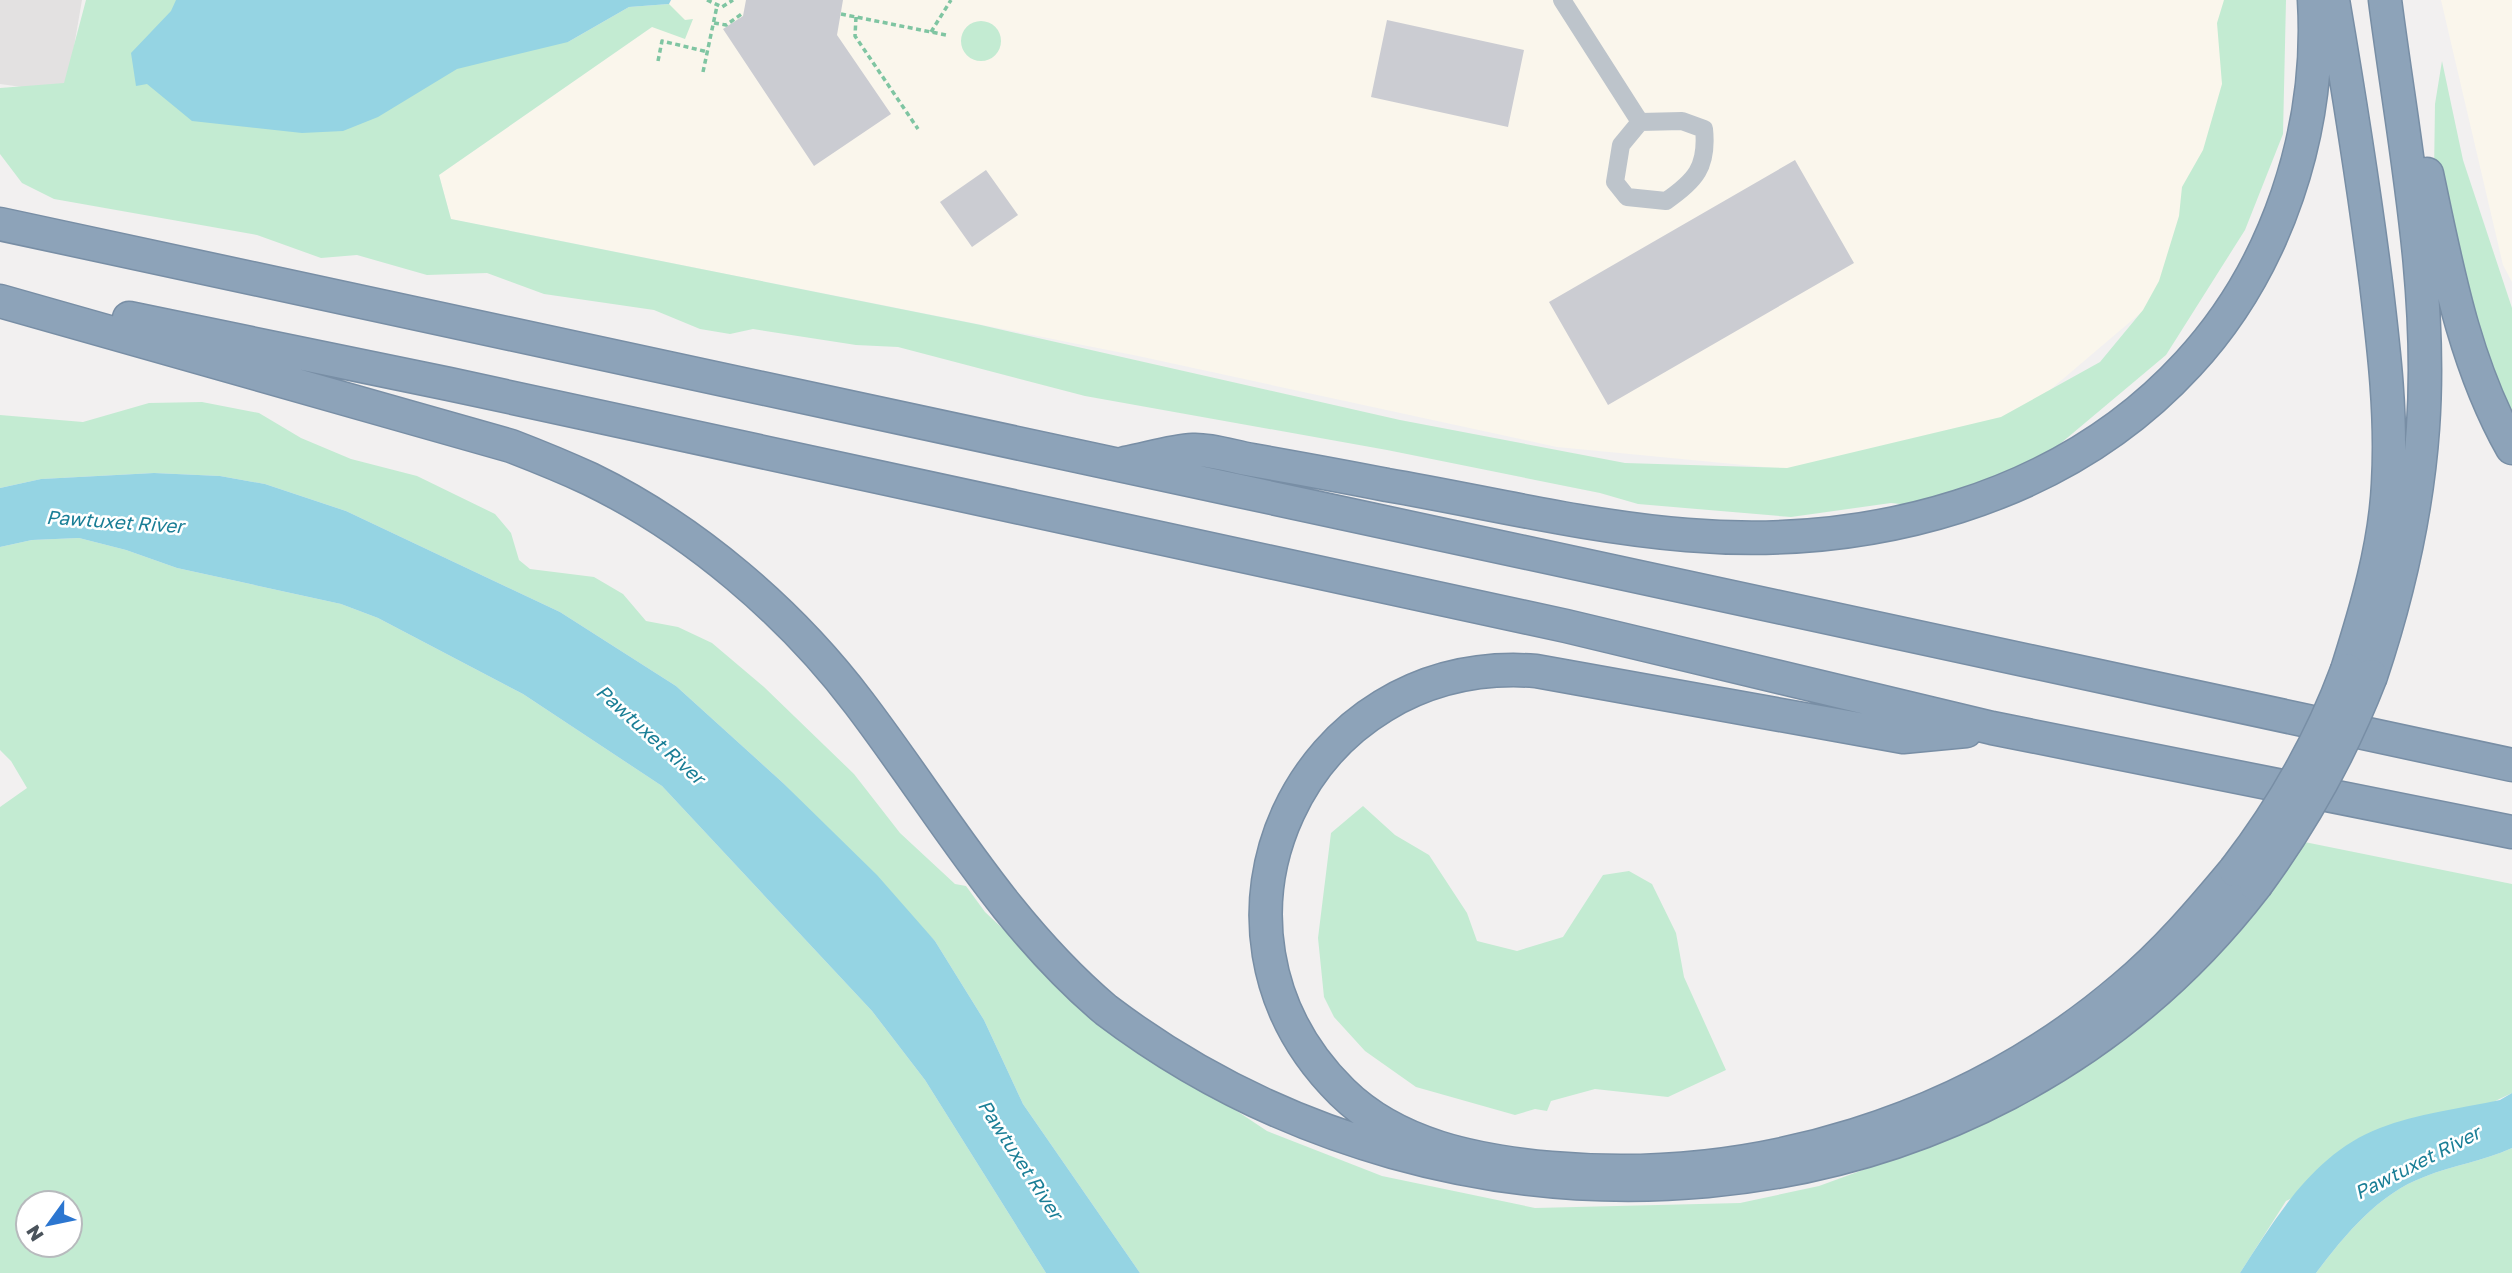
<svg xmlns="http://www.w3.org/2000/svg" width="2512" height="1273" viewBox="0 0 2512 1273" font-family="'Golos Text',sans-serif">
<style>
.commercial{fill:#faf6ec}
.education{fill:#e3e1e1}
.green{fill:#c3ebd2;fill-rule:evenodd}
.water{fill:#95d4e3}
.building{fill:#cbccd2}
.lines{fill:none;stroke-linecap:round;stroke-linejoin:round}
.motorway-casing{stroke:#788ea5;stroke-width:35}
.path{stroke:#7fc5a2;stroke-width:3.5;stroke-dasharray:5 3.5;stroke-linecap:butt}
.minor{stroke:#bdc4cb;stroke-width:18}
.motorway{stroke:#8da3b9;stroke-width:32}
.motorway-bridge-casing{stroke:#788ea5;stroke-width:35;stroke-linecap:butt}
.motorway-bridge{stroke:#8da3b9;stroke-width:32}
.labels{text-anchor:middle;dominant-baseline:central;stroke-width:5;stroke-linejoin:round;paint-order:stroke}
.water-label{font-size:19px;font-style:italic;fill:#1a7e96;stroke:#fff}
</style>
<rect width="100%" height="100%" fill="#f2f0f0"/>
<path class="commercial" d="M671,0h1594l-88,282 -166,141 -195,49 -259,-25 -419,-91 -687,-137 -12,-44 213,-148z
M2441,0h71v282l-9,-17z"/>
<path class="education" d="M0,0h82l-16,93 -66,-9z"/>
<path class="green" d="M86,0h294l188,42 61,-35 40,-3 16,16 8,-1 -8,20 -33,-12 -213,148 12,44 530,106 419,95 225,43 162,5 214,-51 99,-55 43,-52 16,-29 20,-65 3,-29 21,-37 19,-66 -5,-61 7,-23h62l-3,134 -38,96 -79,125 -124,104 -123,47 -28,-3 -100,14 -153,-13 -38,-11 -213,-43 -302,-54 -187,-49 -42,-2 -103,-16 -23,5 -30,-5 -46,-19 -110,-16 -57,-21 -60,2 -70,-20 -36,3 -64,-23 -203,-36 -32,-16 -22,-29v-66l64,-5z
M961 41a20 20 0 1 1 40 0a20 20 0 1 1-40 0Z
M2442,61l21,99 49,148v126l-73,-218 -5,-41 1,-71z
M202,402l57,11 42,25 50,21 66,17 78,38 16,19 8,27 11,9 64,8 29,17 23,27 32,6 34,16 52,44 90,87 46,59 55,51 11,2 19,26 115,108 167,111 115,45 153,32 205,-5 79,-17 148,-54 117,-67 130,-111 77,-91 -6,-25 227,46v209l-226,108 -46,72h-1100l-117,-169 -39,-84 -49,-79 -153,-159 -106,-96 -116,-74 -214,-101 -81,-27 -45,-8 -66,-3 -113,6 -41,9v-73l83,7 66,-19z
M79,538l47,12 51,18 164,36 37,14 145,76 139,92 210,225 53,69 121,193h-1046v-466l27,-19 -16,-27 -11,-11v-203l32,-7zM28,1203h42v42h-42z
M1363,806l32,29 34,20 38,58 10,28 40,10 46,-14 40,-62 26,-4 23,13 24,49 8,44 42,93 -58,27 -73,-8 -44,12 -4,10 -12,-2 -20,6 -99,-28 -51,-36 -31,-34 -10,-20 -6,-59 13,-105z
M2512,1148v125h-196c29,-38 62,-79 108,-96 29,-12 60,-16 88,-29z"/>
<path class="water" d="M176,0h495l-2,4 -40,3 -61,35 -111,27 -79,48 -35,14 -41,2 -110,-12 -45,-37 -11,2 -5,-33 40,-42z
M154,473l66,3 45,8 81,27 214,101 116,74 106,96 95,93 58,66 49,79 39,84 117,169h-94l-121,-193 -53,-69 -210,-225 -139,-92 -145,-76 -37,-14 -164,-36 -51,-18 -47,-12 -47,2 -32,7v-59l41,-9z
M2512,1093v55c-28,13 -59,17 -88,29 -46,17 -79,58 -108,96h-76c36,-56 74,-120 140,-145 36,-14 82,-20 120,-28z"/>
<path class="building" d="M746,0h97l-6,35 54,79 -77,52 -91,-137 20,-13z
M1387,20l137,30 -16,77 -137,-30z
M1795,160l59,103 -246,142 -59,-103z
M986,170l32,45 -46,32 -32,-45z"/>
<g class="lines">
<g class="motorway-casing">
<path id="motorway" d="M2333,0c16,94 31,188 43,283 8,67 16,133 12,201 -3,63 -22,126 -41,186
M2427,174c20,94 37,189 85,274
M0,224l2512,541
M0,301l511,145c26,10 53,21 79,33 103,50 200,133 269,224 80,105 144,220 247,307 347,263 873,235 1150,-125
M129,318l320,66 1117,242 426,102 520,104
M1125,463c22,-4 46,-12 68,-13 18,-1 41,7 59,10 45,8 90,16 135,25 99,17 200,42 300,50 182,15 375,-34 501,-171 89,-96 134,-234 126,-364
M2371,676c27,-81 46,-163 52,-248 10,-142 -20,-288 -38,-428
M1966,731l-63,6 -367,-66c-235,-18 -361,256 -194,421 55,54 134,69 209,76 205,18 415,-46 572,-180 42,-35 77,-76 112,-118"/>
</g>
<path class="path" d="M707,0l15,7 11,-7
M841,14l105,21
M856,17l-1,19 63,93
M714,23l12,2 17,-12
M931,32l20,-32
M658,61l4,-20 46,11
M703,72l14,-66"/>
<path class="minor" d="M1562,0l78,122 -19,23 -6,37 12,15 39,4c29,-20 42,-34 38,-72l-22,-8 -42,1"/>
<use href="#motorway" class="motorway"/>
<g class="motorway-bridge-casing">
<path id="motorway-bridge" d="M2235,870c47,-61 85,-127 112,-200
M2256,885c48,-65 86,-134 115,-209"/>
</g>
<use href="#motorway-bridge" class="motorway-bridge"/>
</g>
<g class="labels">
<g class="water-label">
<text transform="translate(115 521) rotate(4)">Pawtuxet River</text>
<text transform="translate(651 734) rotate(42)">Pawtuxet River</text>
<text transform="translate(1021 1159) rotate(57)">Pawtuxet River</text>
<text transform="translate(2417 1162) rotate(-27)">Pawtuxet River</text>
</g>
</g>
<g transform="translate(49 1224) rotate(237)"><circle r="33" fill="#ffffff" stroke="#b7babd" stroke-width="2"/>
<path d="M0-5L12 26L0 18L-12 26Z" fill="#2c76d0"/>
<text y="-10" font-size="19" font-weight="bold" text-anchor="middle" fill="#4a535b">N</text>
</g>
</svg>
